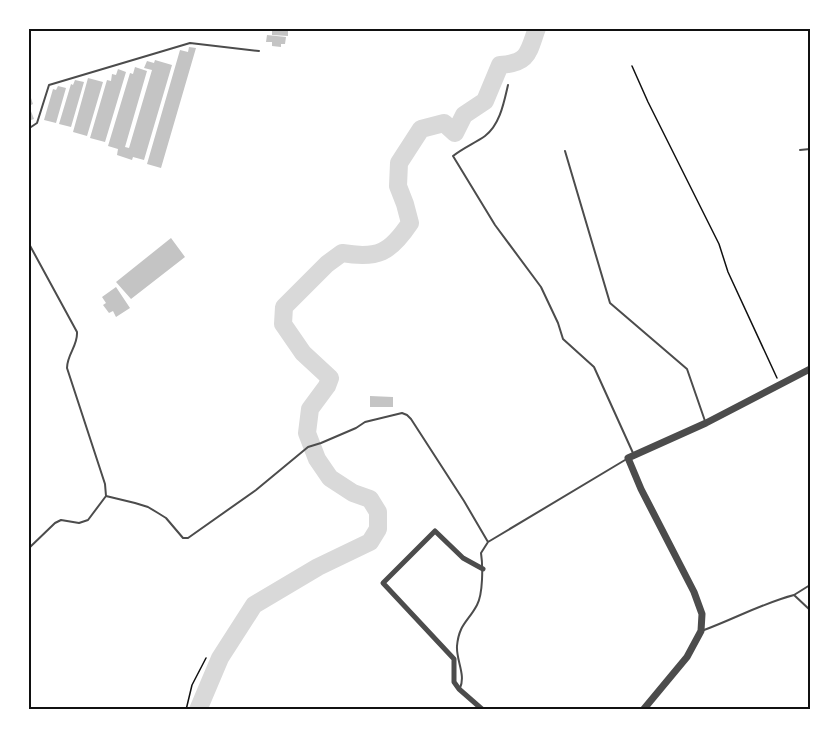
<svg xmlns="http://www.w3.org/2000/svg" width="839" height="738" viewBox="0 0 839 738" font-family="'Sofia Sans Condensed',sans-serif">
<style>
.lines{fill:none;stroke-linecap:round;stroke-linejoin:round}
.river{stroke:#d9d9d9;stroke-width:18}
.building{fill:#c4c4c4}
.path{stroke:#111;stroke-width:1.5}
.service{stroke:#4c4c4c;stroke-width:2}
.minor{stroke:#4c4c4c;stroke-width:5}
.tertiary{stroke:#4c4c4c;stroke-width:7}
.neatline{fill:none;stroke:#111;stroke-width:2}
</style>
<rect width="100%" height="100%" fill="#fff"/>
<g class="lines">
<path class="river" d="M198,710l22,-52 34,-53 64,-38 52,-25 8,-13v-17l-8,-13 -17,-6 -23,-15 -13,-19 -10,-26 3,-24 17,-23 3,-8 -27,-25 -20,-29 1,-17 43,-43 15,-11c36,6 48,0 68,-30l-5,-19 -7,-18 1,-23 22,-34 23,-6 11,10 9,-18 21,-14 15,-36c29,-2 28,-12 37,-37"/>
</g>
<path class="building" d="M272,28h16v8l-16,-1z
M267,35l19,2 -1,7h-4v3l-9,-1v-4h-6z
M189,47l7,1 -35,120 -14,-4 33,-114 8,2z
M155,60l17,5 -28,95 -11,-3 -1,3 -15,-5 1,-6 -10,-3 22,-73 3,1 2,-7 12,4 -22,76 4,1 23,-78 -8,-2 3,-7 7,2z
M118,69l8,3 -21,70 -15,-4 17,-58 4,1 1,-7 4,1z
M88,78l15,4 -16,54 -14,-4z
M75,80l9,2 -13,45 -12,-3 12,-40 2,1z
M58,86l8,2 -10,35 -12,-3 9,-31 3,1z
M30,95l3,9 -4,2 5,13 -6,2v-25z
M171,238l14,19 -54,42 -15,-17z
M116,287l14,21 -14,9 -3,-6 -4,2 -6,-8 3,-2 -4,-6z
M370,396l23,1v10h-23z"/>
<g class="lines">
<path class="path" d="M632,66l16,36 71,142 9,28 49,106
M186,710l6,-25 14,-27"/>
<path class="service" d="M508,85c-4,17 -8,40 -23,51 -10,7 -22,12 -32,20l42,69 46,62 17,36 5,16 31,28 39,86
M28,129l9,-6 12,-38 141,-42 69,8
M800,150l10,-1
M565,151l45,152 77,66 18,52
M28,242l49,90c1,14 -10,22 -10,36l38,116 1,12 29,7 13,4 10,6 8,5 17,20h5l68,-48 52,-43 13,-4 35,-15 9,-6 37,-9 5,2 4,4 53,82 24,41
M28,549l27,-26 6,-3 18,3 9,-3 18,-24
M794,595l16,-10
M704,630c30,-11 59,-27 90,-35l16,15
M460,688c6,-13 -4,-28 -3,-42 2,-22 11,-24 20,-41 6,-11 6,-39 4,-52l7,-11 137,-82"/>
<path class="minor" d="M483,710l-24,-21 -5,-7v-23l-71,-76 52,-52 28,27 20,11"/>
<path class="tertiary" d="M643,710l44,-53 14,-26 1,-17 -8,-22 -53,-103 -13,-31 78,-35 104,-54"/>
</g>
<rect width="839" height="738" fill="none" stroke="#ffffff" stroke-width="60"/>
<rect x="30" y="30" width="779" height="678" class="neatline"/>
</svg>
